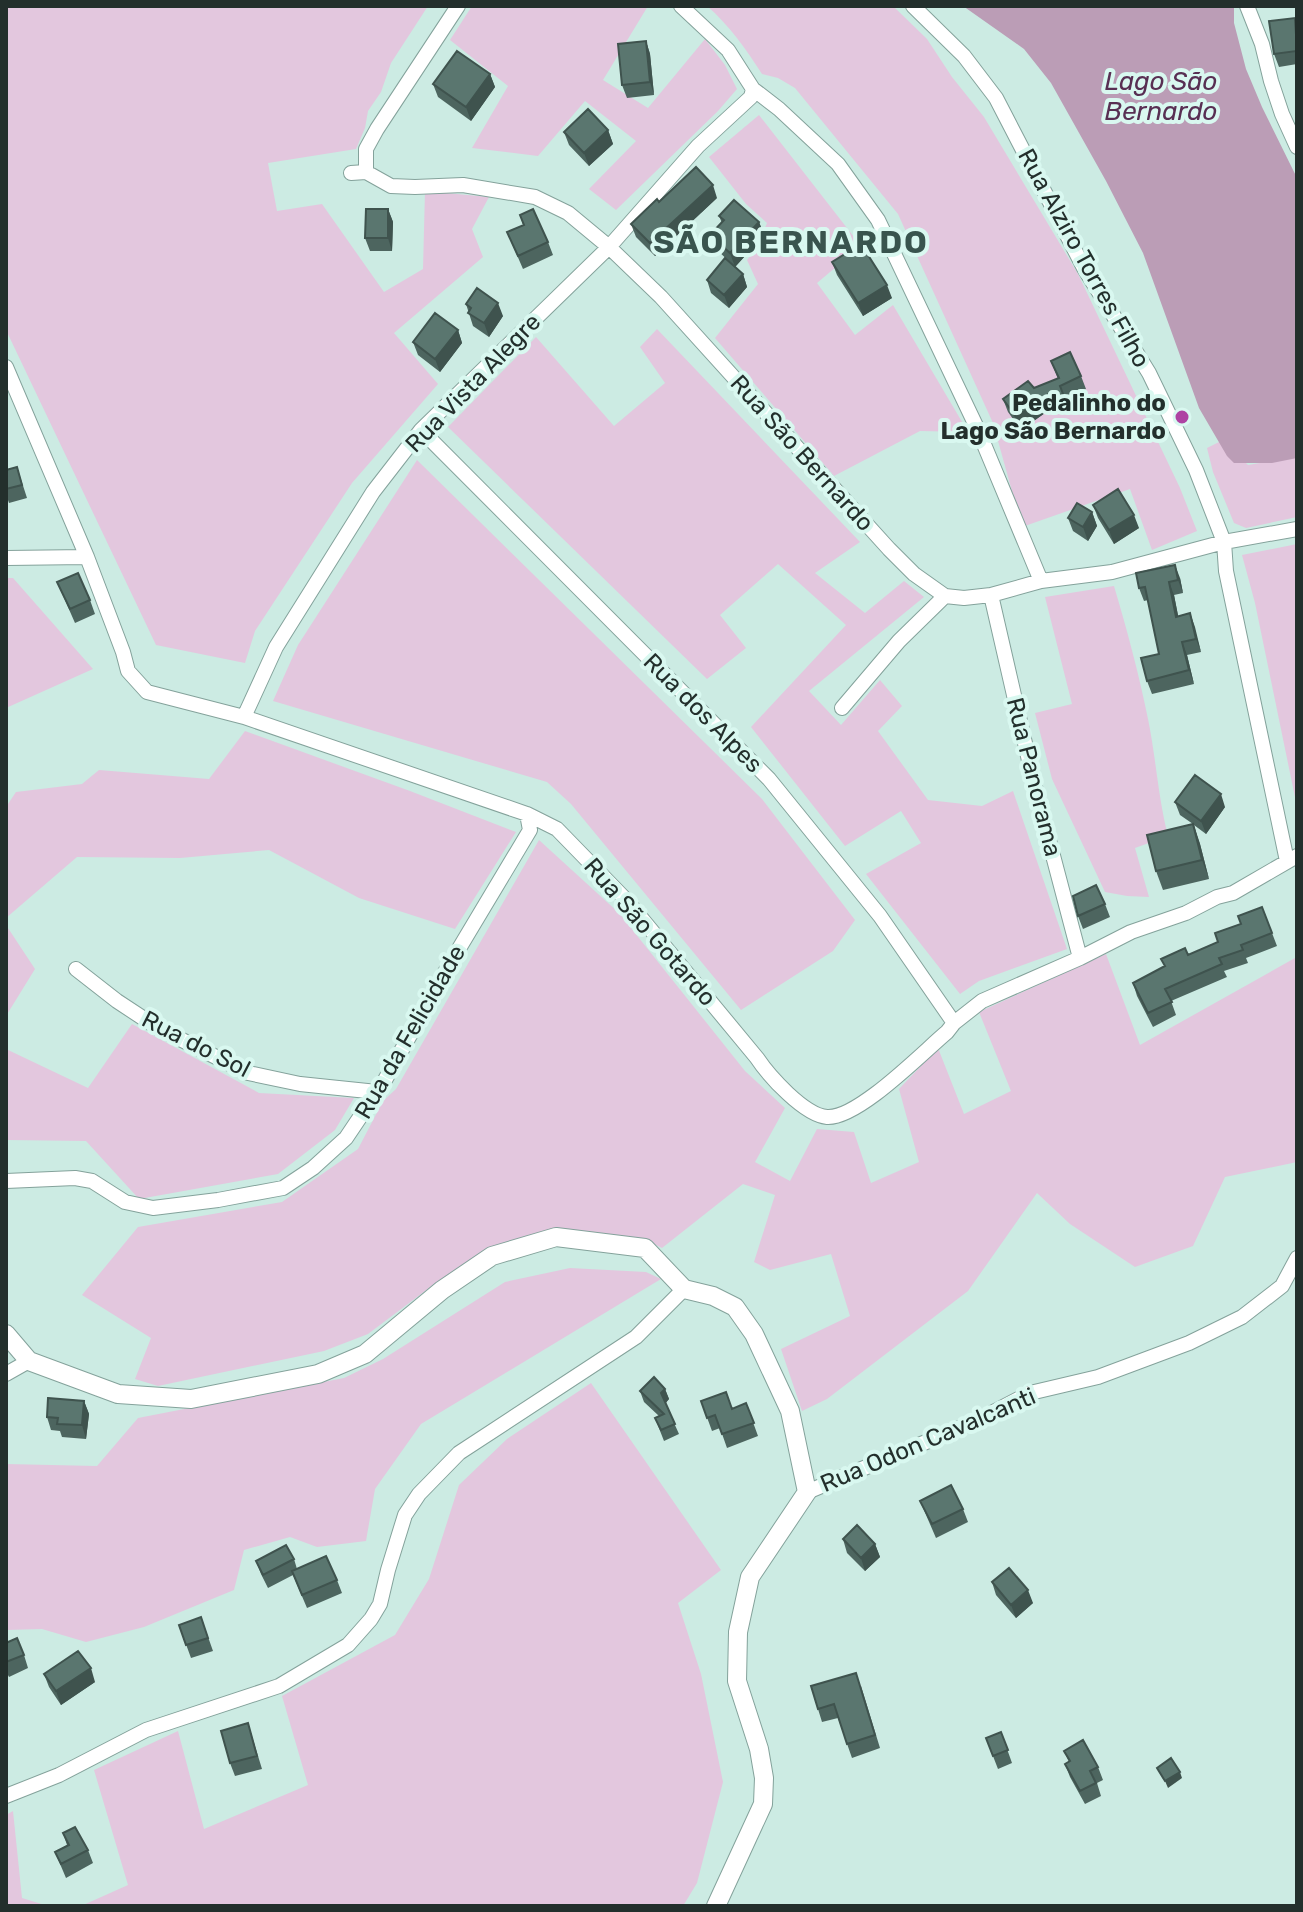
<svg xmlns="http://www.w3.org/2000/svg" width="1303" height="1912" viewBox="0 0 1303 1912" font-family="Rubik,sans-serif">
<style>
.green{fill:#e3c7de}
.water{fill:#bb9db6}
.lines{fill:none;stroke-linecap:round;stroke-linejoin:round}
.minor-casing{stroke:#84a29b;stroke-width:16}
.tertiary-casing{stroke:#84a29b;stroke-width:20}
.minor{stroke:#fff;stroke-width:14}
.tertiary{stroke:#fff;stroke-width:18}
.wall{fill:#4d655f}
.shaded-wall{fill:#3f534e}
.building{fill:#5a766f;stroke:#3f534e;stroke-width:2}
.poi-dot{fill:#ae43a3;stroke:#d9f8f0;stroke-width:3}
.labels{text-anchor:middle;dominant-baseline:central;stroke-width:8;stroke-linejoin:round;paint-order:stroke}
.street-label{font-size:24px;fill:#232f2c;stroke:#d9f8f0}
.poi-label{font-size:24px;font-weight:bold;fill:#232f2c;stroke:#d9f8f0;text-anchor:end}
.water-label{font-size:26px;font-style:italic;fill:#582f53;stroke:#d9f8f0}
.district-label{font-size:32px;font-weight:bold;letter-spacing:2px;fill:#39544e;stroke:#d9f8f0}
</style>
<rect width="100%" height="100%" fill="#ccebe3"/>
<path class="green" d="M6,6h422l-37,57 -10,29 -13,19 -3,17 -9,21 -88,14 9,48 45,-7 62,88 39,-23 2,-78 64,6 -17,32 11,28 -89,76 44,51 -86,99 -97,148 -10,32 -89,-18 -150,-315z
M472,6h176l-45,74 45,28 57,-69 20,26 12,24 -19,22 -102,99 -27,-21 47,-48 -51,-40 -47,55 -66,-8 36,-62 -58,-46z
M707,6h186l34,33 25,38 32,40 94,157 102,214 17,43 -45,19 -22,-61 -108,38 -29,-104 -95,-209 -103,-126 -17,-10 -16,-4c-16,-25 -33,-49 -55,-68z
M759,115l102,131 -44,37 38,52 38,-30 75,127 -48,-1 -86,45 -119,-138 43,-54 -11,-24 10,-13 10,-24 -21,-19 -37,-47z
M657,329l203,213 -45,31 50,40 39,-32 20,16 -115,94 32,34 39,-45 22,26 -24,25 50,69 54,6 31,-15 54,158 -88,32 -19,13 -94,-120 55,-31 -20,-32 -56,35 -94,-119 95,-102 -68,-61 -58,51 26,33 -39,31 -259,-252 88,-90 78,89 51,-43 -25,-36z
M1223,440l25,25 49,-8v60l-51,11 -12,-5 -21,-51 -6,-24z
M417,460l345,339 93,121 -22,31 -92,59 -170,-206 -24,-22 -274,-81 25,-56z
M1297,544v263l-42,-204 -13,-48z
M6,578h7l80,91 -87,39z
M1114,586c13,44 25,88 34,133 8,39 10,78 20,117l-33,12 14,49 -22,-1 -22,-4 -53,-113 -17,-66 37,-9 -27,-107z
M245,731l165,60 106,41 -61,97 -96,-31 -90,-48 -89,8 -103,-1 -71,61v-111l10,-15 66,-8 17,-14 110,9z
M539,840l80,73 126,158 40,37 -30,54 35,19 27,-52 37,3 17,51 48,-21 -20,-73 39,-41 26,66 47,-23 -32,-79 127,-58 34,91 155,-87 2,5v199l-72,15 -32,69 -58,21 -65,-43 -33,-31 -69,98 -141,108 -25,12 -21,-62 69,-33 -19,-62 -61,16 -16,-8 21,-67 -32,-11 -81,64 -14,-7 -160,8 -55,36 -65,49 -44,17 -166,35 -23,-7 16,-41 -69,-43 56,-68 144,-25 76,-53 25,-48 13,-12z
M6,925l29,44 -29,47z
M132,1024l127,69 95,5 -19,32 -57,44 -139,25 -53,-58 -80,-1v-91l82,39z
M570,1268l76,4 15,7 -240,145 -46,65 -9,52 -49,6 -27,-10 -46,13 -10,40 -90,37 -58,15 -44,-13 -36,1v-166l91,2 41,-48 206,-40 39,-19 122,-77z
M591,1383l130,187 -43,33 23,71 22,108 -26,101 -14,23h-602l47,-21 -34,-115 84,-39 26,98 104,-44 -26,-89 113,-61 34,-56 30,-94 48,-46z
M13,1811l9,87 26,8h-42v-91z"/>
<path class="water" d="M963,6h271v17l12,46 16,38 35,71v280l-25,5h-38l-7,-7 -28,-48 -56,-155 -37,-72 -55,-98 -27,-34z"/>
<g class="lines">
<g class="minor-casing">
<path id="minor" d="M681,6l47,44 25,39 26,20 59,55 40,56 100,210 63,151
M913,6l51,50 32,42 88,170 65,105 47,97 28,72 2,29 61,290
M1247,6l15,38 9,37 11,33 15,33
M366,172v-23l11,-20 81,-123
M351,173l15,-1 25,14 24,1 48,-2 72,12 33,16 41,34 52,50 228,252 25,25 31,22 19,2 27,-3 50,-14 71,-9 112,-30 73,-13
M6,367l81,190
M421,430l348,349 111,137 74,107
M6,558l81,-1 36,95 5,19 19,21 97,25 283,97 30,15 71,73 129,156c12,18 47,57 70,59 31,2 96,-65 120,-85l7,-9 28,-22 98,-43 51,-26 55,-19 31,-16 16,-4 64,-37
M991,595l45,196 44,167
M842,708l57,-67 46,-45
M244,717l32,-70 97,-155 48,-62 188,-183 89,-101 53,-49 2,-8
M76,969l41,32 41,27 90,45 52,11 77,8
M6,1181l69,-3 17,3 33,21 28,6 65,-8 65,-12 30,-20 33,-30 39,-58 63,-113 82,-137 -3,-16
M6,1374l23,-13
M807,1492l169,-71 54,-28 68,-16 91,-34 53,-26 40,-31 15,-28
M6,1796l53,-21 87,-45 133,-44 69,-41 23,-26 9,-15 8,-34 17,-55 14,-21 40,-41 177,-116 48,-48"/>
</g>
<g class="tertiary-casing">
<path id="tertiary" d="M6,1334l23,27 89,33 73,5 127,-25 47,-20 77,-64 50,-34 64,-19 89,11 39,41 29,7 22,11 19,27 36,77 17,81 -57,85 -12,55 -1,49 22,68 5,29 -1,26 -47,102"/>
</g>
<use href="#minor" class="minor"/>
<use href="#tertiary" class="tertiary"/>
</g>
<path class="wall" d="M1297,22v42l-18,3 -5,-13z
M646,41l4,13 4,41 -27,3 -5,-13z
M490,74l5,13 -24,34 -33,-24 -5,-13z
M608,130l5,14 -24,22 -20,-21 -5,-13z
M717,198l-62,58 -19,-19 -5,-13z
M388,209l5,13 -1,29h-22l-5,-13z
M520,215l28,27 5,13 -30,14 -16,-37 16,-7z
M719,216l40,6 5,13 -29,32 -20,-19 -5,-13 12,-12z
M832,262l60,36 -29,18 -26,-41z
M743,274l4,13 -18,21 -18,-15 -4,-13z
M466,304l37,12 -14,21 -16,-11z
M458,330l4,13 -22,29 -22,-17 -5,-13z
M1051,361l30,15 5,13 -21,10 3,8 -15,6 -1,-5 -31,22 -13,-18 -5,-13 55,-20z
M17,467l10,31 -18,5 -3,-9v-24z
M1093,505l46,23 -25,16 -16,-26z
M1092,512l5,14 -9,15 -15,-10 -5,-13z
M1180,578l3,15 -9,2 4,21 12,-3 11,39 -14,3 7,29 -42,10 -5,-13 12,-27 -11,-54 -4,1 -5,-13z
M57,582l33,18 5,14 -20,9z
M1175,802l50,5 -19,27 -12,-9 6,19 9,35 -46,11 -7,-19 37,-47 -13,-9z
M1105,904l5,13 -27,12 -5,-13z
M1262,907l15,39 -31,12 2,5 -24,8 3,6 -56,24 5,14 -23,12 -16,-31 -4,-13 85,-41z
M665,1389l4,10 -4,4 14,31 -15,7 -9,-23 4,-2 -15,-14 -4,-11z
M84,1401l5,13 -3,25 -24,-2 -2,-6 -9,-1 -4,-13z
M701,1401l31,8 14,-6 12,33 -31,12 -7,-20 -8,3z
M920,1501l43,8 5,13 -32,16z
M843,1539l32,5 5,13 -15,14 -18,-18z
M294,1559l3,10 40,11 5,13 -35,15 -14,-33 -25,13 -7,-14 -5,-13z
M992,1582l41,21 -17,15 -20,-23z
M201,1617l12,34 -22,7 -12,-33z
M6,1643l18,12 4,13 -19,9 -3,-6z
M44,1674l51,8 -34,23 -12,-18z
M861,1686l19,62 -28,10 -14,-40 -16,4 -4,-13z
M248,1723l14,46 -27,7 -5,-13z
M1001,1732l11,31 -14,6 -12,-31z
M1064,1751l34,16 5,13 -6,3 4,13 -16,8 -15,-27 -5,-13 4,-2z
M63,1833l25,17 5,13 -27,15 -11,-26 12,-7z"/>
<path class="shaded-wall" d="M646,41l4,13 4,41 -4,-13z
M490,74l5,13 -24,34 -5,-14z
M608,130l5,14 -24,22 -5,-13z
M713,185l4,13 -62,58 -5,-13z
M388,209l5,13 -1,29 -4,-13z
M759,222l5,13 -29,32 -5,-14z
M743,274l4,13 -18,21 -5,-13z
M887,285l5,13 -29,18 -5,-13z
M498,303l5,13 -14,21 -5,-14z
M458,330l4,13 -22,29 -5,-13z
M1047,395l5,13 -31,22 -5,-13z
M1092,512l5,14 -9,15 -5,-14z
M1134,515l5,13 -25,16 -5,-14z
M1175,565l5,13 3,15 -5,-13z
M1169,582l5,13 7,35 -5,-13z
M1190,613l5,14 6,25 -5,-13z
M1182,642l5,13 7,29 -5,-14z
M1221,794l4,13 -19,27 -5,-13z
M1193,824l7,20 9,35 -7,-19z
M665,1389l4,10 -4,5 -4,-11z
M84,1401l5,13 -3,25 -4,-14z
M875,1544l5,13 -15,14 -4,-13z
M1028,1590l5,13 -17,15 -5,-13z
M91,1668l4,14 -34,23 -5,-14z
M1180,1772l2,6 -14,10 -3,-7z"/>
<path class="building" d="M1295,18l2,33 -23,3 -5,-33z
M646,41l4,41 -28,3 -4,-41z
M457,51l33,23 -24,33 -33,-23z
M588,109l20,21 -24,23 -20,-21z
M696,167l17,18 -63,58 -19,-19 26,-25 2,3z
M734,200l25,22 -29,31 -20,-18 14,-15 -5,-4z
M366,209h22v29h-23z
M533,209l15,33 -30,14 -11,-24 17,-7 -4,-10z
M861,244l26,41 -29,18 -26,-41z
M725,258l18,16 -19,21 -17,-15z
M477,288l21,15 -14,20 -16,-10 3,-5 -5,-4z
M435,313l23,17 -23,29 -22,-17z
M1070,352l11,24 -21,10 3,8 -15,6 -1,-5 -31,22 -13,-18 25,-18 6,7 25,-10 -8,-17z
M17,467l5,18 -16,4v-19z
M1118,489l16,26 -25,15 -16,-25z
M1077,503l15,9 -9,15 -15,-9z
M1175,565l3,15 -9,2 7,35 14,-4 6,26 -14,3 7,28 -42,11 -6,-23 18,-4 -14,-67 -6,1 -3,-15z
M78,573l12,27 -20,9 -13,-27z
M1195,775l26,19 -20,27 -26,-19z
M1193,824l9,36 -46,11 -9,-36z
M1096,885l9,19 -27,12 -5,-20z
M1262,907l10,26 -31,12 2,5 -24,8 3,6 -57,25 7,13 -24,11 -15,-30 32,-17 -4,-7 24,-11 3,7 30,-13 -3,-9 26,-9 -3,-8z
M654,1377l11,12 -4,4 14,31 -14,6 -6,-12 9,-4 -24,-23z
M726,1392l6,17 14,-6 8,20 -32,11 -7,-19 -8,3 -6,-17z
M48,1398l36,3 -2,24 -25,-1 1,-6 -11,-1z
M951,1485l12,24 -31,15 -12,-23z
M857,1525l18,19 -14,14 -18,-19z
M286,1545l8,14 -31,16 -7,-14z
M326,1556l11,24 -35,15 -10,-24z
M1009,1568l19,22 -17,15 -19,-23z
M201,1617l7,21 -22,7 -7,-20z
M17,1638l7,17 -18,7v-19z
M78,1651l13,17 -35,23 -12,-17z
M856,1673l19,62 -28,9 -13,-40 -16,5 -7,-23z
M248,1723l9,33 -27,7 -9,-32z
M1001,1732l7,18 -15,6 -7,-18z
M1083,1740l15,27 -8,4 6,12 -16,8 -15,-27 5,-3 -6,-10z
M1171,1758l9,14 -15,9 -8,-13z
M75,1827l13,23 -27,14 -6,-12 14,-7 -6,-12z"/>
<circle class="poi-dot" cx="1182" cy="417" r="8"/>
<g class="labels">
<g class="street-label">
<text transform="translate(1084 258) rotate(61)">Rua Alziro Torres Filho</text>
<text transform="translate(473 383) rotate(-46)">Rua Vista Alegre</text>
<text transform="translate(802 453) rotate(48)">Rua São Bernardo</text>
<text transform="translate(703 713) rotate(45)">Rua dos Alpes</text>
<text transform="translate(1034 777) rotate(76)">Rua Panorama</text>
<text transform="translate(650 932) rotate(49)">Rua São Gotardo</text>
<text transform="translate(410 1032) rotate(-60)">Rua da Felicidade</text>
<text transform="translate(196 1044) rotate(27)">Rua do Sol</text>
<text transform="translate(928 1440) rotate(-23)">Rua Odon Cavalcanti</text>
</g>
<g class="poi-label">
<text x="1166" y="403">Pedalinho do<tspan x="1166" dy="28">Lago São Bernardo</tspan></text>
</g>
<g class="water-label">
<text x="1161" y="81">Lago São<tspan x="1161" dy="30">Bernardo</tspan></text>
</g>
<g class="district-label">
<text x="791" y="242">SÃO BERNARDO</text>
</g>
</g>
<rect width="1303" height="1912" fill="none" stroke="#232f2c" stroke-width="16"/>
</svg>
